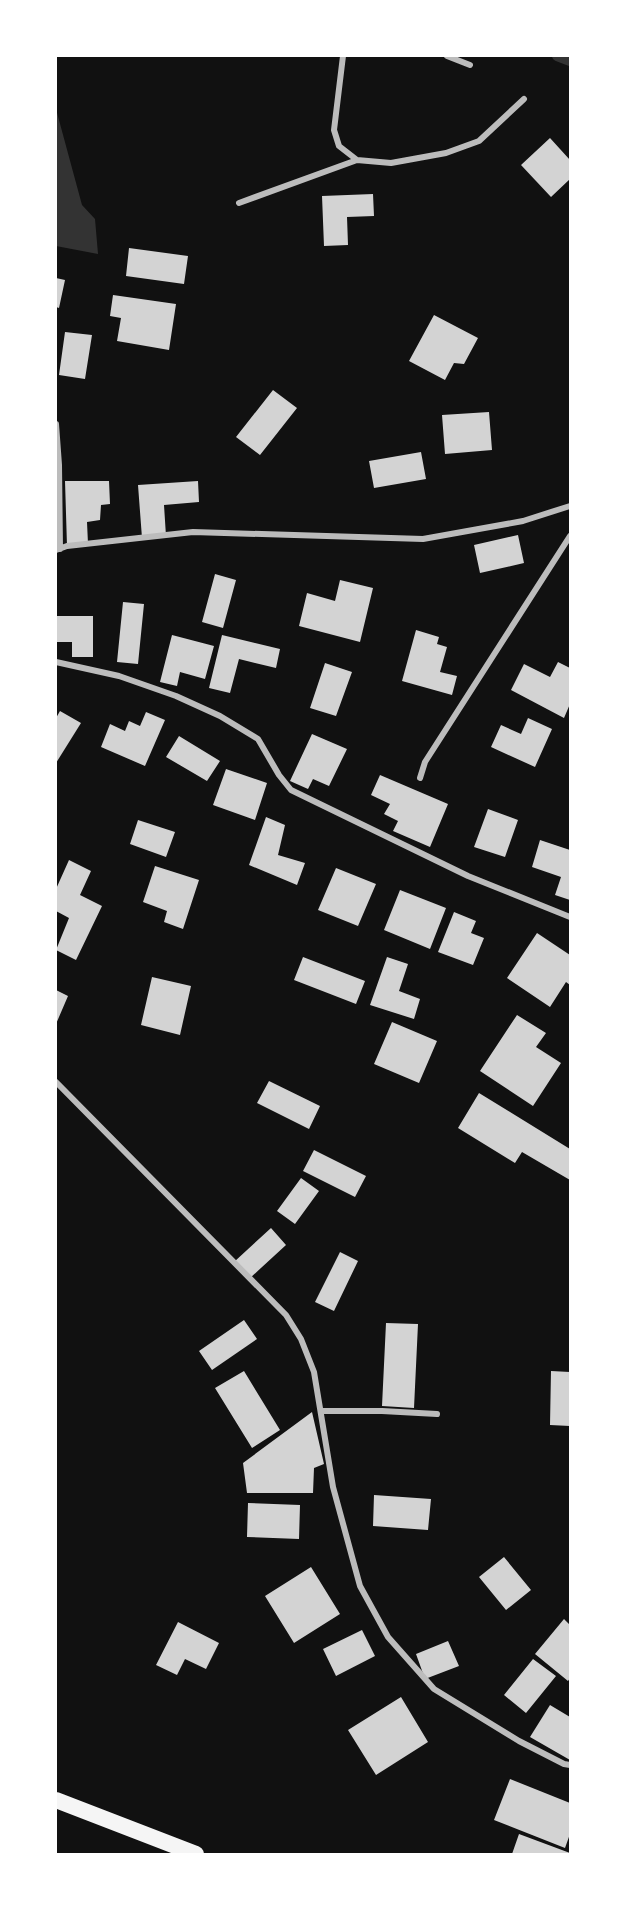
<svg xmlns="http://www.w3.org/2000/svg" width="626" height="1910" viewBox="0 0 626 1910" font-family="'DM Sans',sans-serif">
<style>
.water{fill:#333}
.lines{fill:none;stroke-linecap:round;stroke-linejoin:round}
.stream{stroke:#333;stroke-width:10}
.building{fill:#d3d3d3}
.minor{stroke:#bcbcbc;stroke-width:6}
.trunk{stroke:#f5f5f5;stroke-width:16}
</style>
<rect width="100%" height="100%" fill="#111"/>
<path class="water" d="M56,109l26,96 13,14 3,35 -42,-8z"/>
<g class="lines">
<path class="stream" d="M557,56l13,5"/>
</g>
<path class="building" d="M550,138l20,22v19l-19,18 -30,-32z
M373,194l1,22 -27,1 1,28 -24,1 -2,-50z
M129,248l59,8 -4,28 -58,-8z
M56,278l9,2 -6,28 -3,-1z
M113,295l63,9 -7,46 -52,-9 4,-23 -11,-2z
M434,315l44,23 -14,26 -10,-1 -9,17 -36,-19z
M65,332l27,3 -7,44 -26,-4z
M273,390l24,18 -37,47 -24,-18z
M489,412l3,38 -47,4 -3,-39z
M421,452l5,27 -52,9 -5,-27z
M65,481h44l1,23 -9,1 -1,15 -13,2 1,22 -21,2z
M198,481l1,21 -35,3 2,31 -24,2 -4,-53z
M518,535l6,28 -44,10 -6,-28z
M215,574l21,6 -13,48 -21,-6z
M340,580l33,8 -13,54 -61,-16 8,-33 28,8z
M123,602l21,2 -6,60 -21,-2z
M56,616h37v41h-21v-15h-16z
M416,630l23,7 -2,7 10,3 -7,25 17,4 -5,19 -50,-14z
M172,635l42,11 -9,33 -25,-7 -3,14 -17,-4z
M222,635l58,14 -4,19 -37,-9 -9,34 -21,-5z
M558,662l12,6v36l-6,14 -53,-28 13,-26 26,13z
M325,663l27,9 -16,44 -26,-8z
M60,711l21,12 -25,40v-45z
M146,712l19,8 -20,46 -44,-19 9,-23 15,7 4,-10 11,5z
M528,718l24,11 -17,38 -44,-20 10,-22 20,9z
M312,734l35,15 -18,37 -16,-7 -5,10 -18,-8z
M179,736l41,25 -13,20 -41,-24z
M226,769l41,14 -12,37 -42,-15z
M380,775l68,29 -18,43 -37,-16 5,-10 -14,-7 6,-10 -19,-9z
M488,809l30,11 -13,37 -31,-10z
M266,817l19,8 -7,30 27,8 -8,22 -48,-20z
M138,820l37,12 -9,25 -36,-13z
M540,840l30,10v50l-15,-5 6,-18 -29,-10z
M69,860l22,11 -11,24 22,11 -26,54 -20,-10 13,-32 -13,-7v-22z
M155,866l44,14 -16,49 -19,-7 3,-11 -24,-9z
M336,868l40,16 -18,42 -40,-16z
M400,890l46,18 -16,41 -46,-19z
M454,912l22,9 -5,12 13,5 -11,27 -35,-13z
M537,933l33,22v30l-4,-3 -16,25 -43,-29z
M303,957l62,24 -9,23 -62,-24z
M387,957l21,7 -9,27 21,8 -6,20 -44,-14z
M152,977l39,9 -11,49 -39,-10z
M56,990l12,6 -12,28z
M517,1015l29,18 -10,14 25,16 -28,43 -53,-35z
M392,1022l45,19 -18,42 -45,-19z
M269,1081l51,25 -11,23 -52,-26z
M479,1093l91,56v31l-48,-28 -7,11 -57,-35z
M314,1150l52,26 -11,21 -52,-26z
M301,1178l18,13 -24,33 -18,-13z
M271,1228l15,17 -37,34 -15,-17z
M340,1252l18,9 -24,50 -19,-9z
M244,1320l13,19 -45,31 -13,-19z
M386,1323l32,1 -4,84 -32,-2z
M244,1371l36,59 -28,18 -37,-60z
M551,1371l19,1v54l-20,-1z
M312,1412l12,52 -10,4 -1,25h-66l-4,-30z
M374,1495l57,4 -3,31 -55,-4z
M248,1503l52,2 -1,34 -52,-2z
M504,1557l27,33 -25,20 -27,-33z
M311,1567l29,47 -46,29 -29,-47z
M564,1619l6,6v53l-2,3 -33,-27z
M178,1622l41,21 -13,26 -21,-10 -8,16 -21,-10z
M362,1630l13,26 -39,20 -13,-27z
M448,1641l11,25 -34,13 -9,-25z
M533,1659l23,17 -30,37 -22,-18z
M401,1697l27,45 -52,33 -28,-45z
M550,1705l20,12v43l-40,-23z
M510,1779l60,24v31l-5,14 -71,-28z
M519,1834l51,19v1h-58z"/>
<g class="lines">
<path class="minor" d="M343,56l-9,74 5,16 18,14 34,3 55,-10 33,-12 45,-42
M447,56l23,9
M239,203l118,-43
M56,424l3,41 1,84
M56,550l11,-4 126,-14 230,7 100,-18 47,-15
M56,662l63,14 57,20 44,20 38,23 21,36 12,15 177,86 102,41
M420,778l5,-16 145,-226
M56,1082l230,233 15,24 13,33 19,115 27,99 28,51 46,52 85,52 45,23 6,1
M321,1411h61l55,3"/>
<path class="trunk" d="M56,1800l140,54"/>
</g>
<rect width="626" height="1910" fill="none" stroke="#ffffff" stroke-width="114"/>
</svg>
